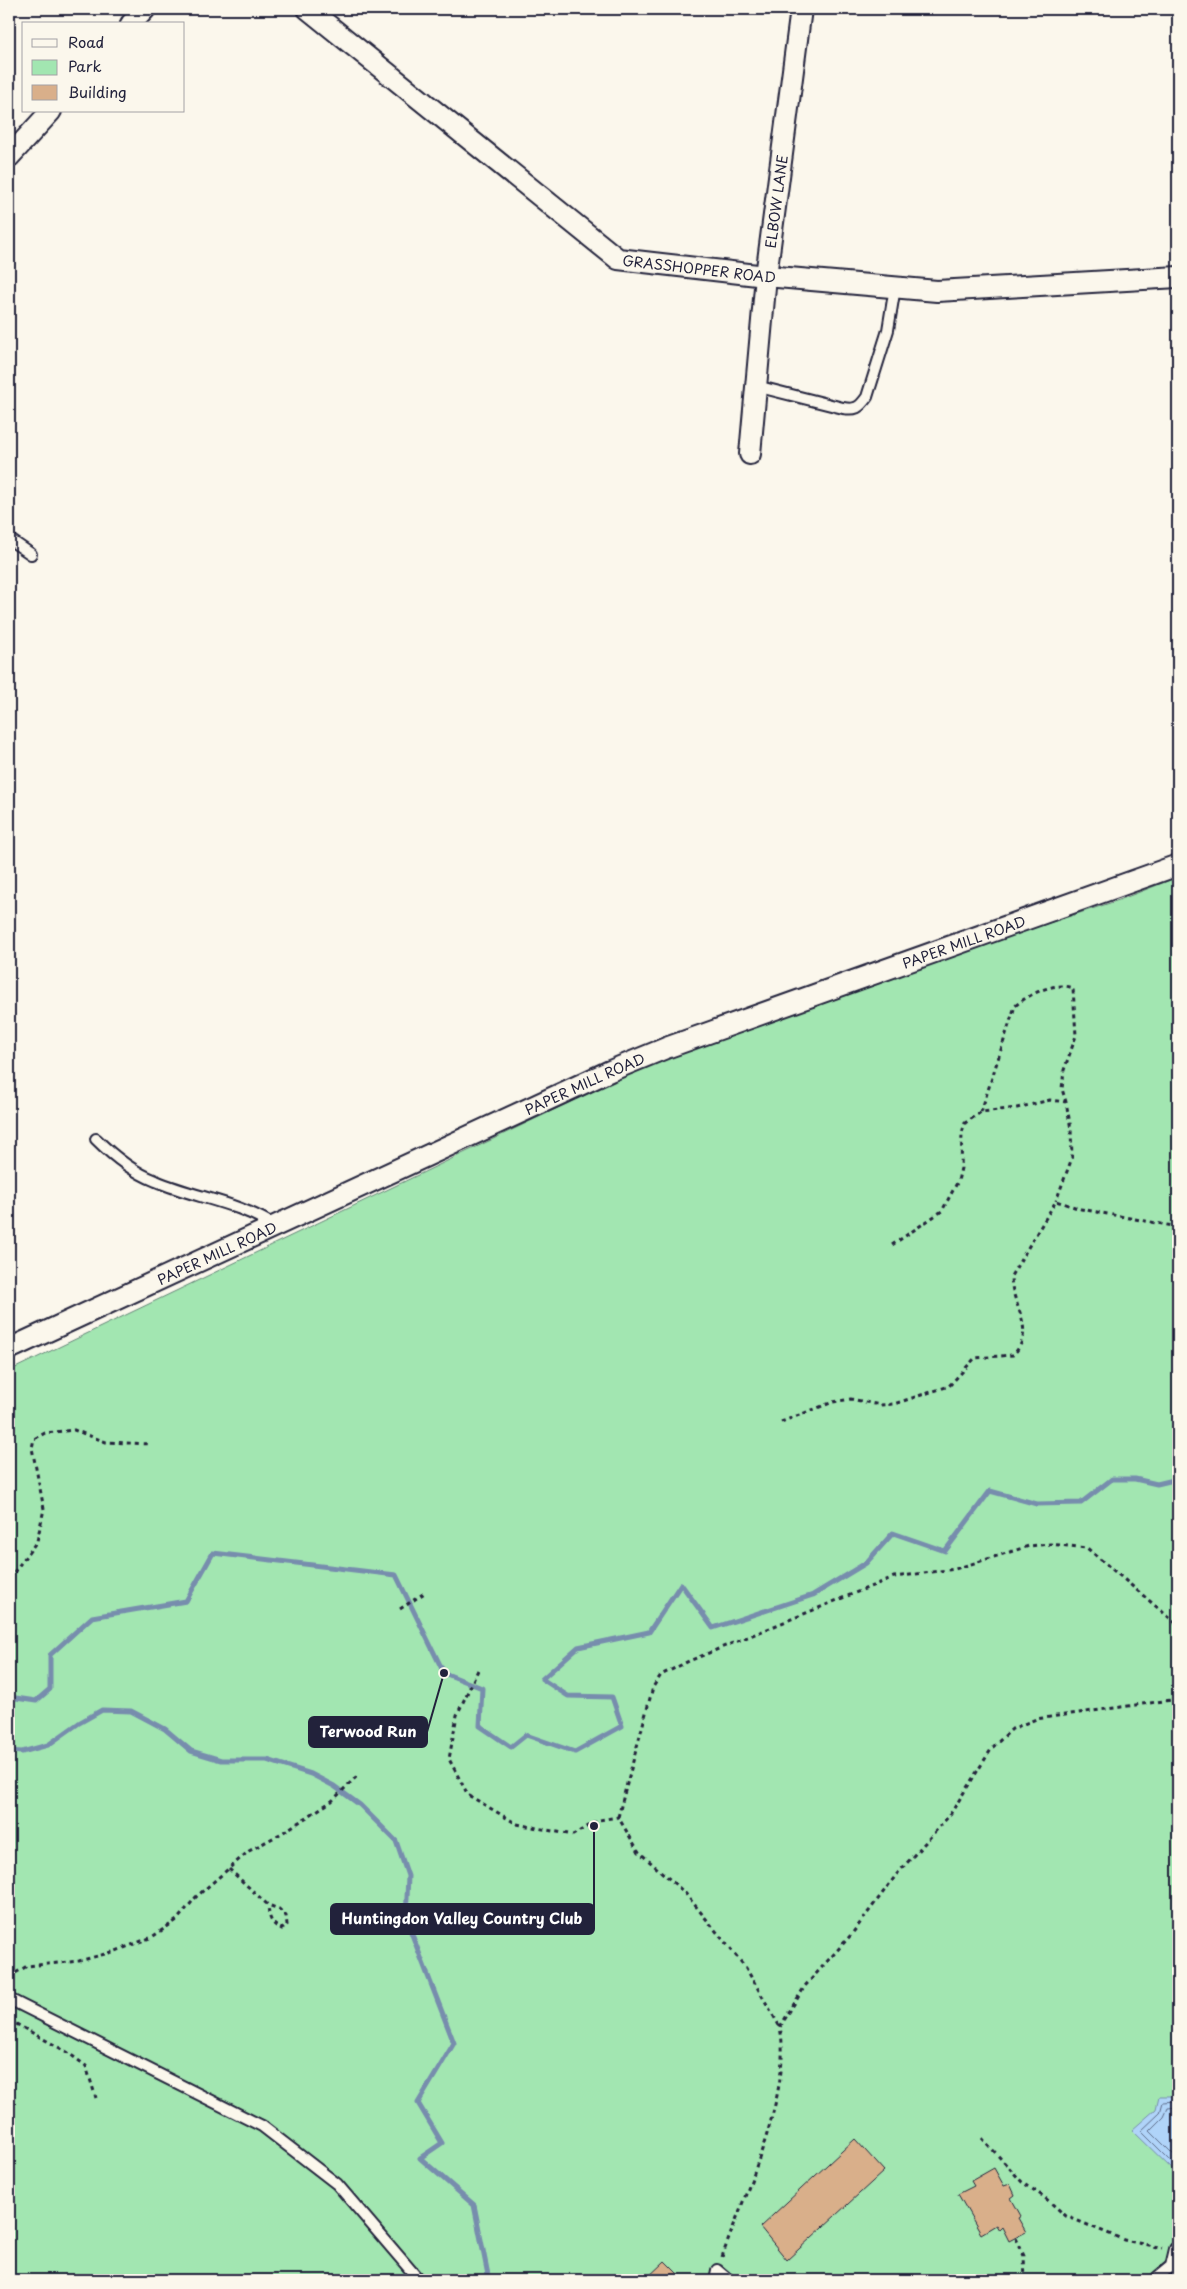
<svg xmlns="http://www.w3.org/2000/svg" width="1187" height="2289" viewBox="0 0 1187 2289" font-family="'Playpen Sans',sans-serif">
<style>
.green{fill:#a2e6b1;stroke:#628476}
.water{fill:#b0d4f9;stroke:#778dad}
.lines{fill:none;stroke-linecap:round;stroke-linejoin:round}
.shore{stroke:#5b6987;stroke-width:1}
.stream{stroke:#778dad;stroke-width:5}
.building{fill:#d9af8a;stroke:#22223b}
.lane-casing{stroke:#22223b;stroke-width:14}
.street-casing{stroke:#22223b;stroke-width:24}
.path{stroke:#22223b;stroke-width:3;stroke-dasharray:4 4;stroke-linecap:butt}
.lane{stroke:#fbf7ec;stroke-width:10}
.street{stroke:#fbf7ec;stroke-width:20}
.labels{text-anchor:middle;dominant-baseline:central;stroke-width:4.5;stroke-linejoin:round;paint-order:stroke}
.street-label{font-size:14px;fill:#22223b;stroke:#fbf7ec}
.leader{fill:none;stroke:#22223b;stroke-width:2}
.callout-dot{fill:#22223b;stroke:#fbf7ec;stroke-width:2}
.callout{fill:#22223b;stroke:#22223b;stroke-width:2}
.callout-label{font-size:15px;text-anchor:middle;font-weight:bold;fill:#fff}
</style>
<rect width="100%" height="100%" fill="#fbf7ec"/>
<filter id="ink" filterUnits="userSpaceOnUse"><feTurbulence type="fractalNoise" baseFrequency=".02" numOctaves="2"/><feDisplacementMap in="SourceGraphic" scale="10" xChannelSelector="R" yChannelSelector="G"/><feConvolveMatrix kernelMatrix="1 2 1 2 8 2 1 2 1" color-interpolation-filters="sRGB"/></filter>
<g filter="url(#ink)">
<path class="green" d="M1178,877v1403h-1169v-909l628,-301 193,-75 289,-95z"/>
<path class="water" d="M1159,2096h19v79l-46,-45 24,-21z"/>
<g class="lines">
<path class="shore" d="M1178,2101l-15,1 -3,11 -19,18 37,37
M1178,2107l-10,1 -4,9 -14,14 28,28"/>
<path class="stream" d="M9,1697l27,4 14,-12v-34l42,-38 94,-16 27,-48 183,22 48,98 38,15 -2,38 31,21 15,-12 49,17 47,-26 -10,-29 -44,-1 -26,-17 36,-32 71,-15 32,-48 32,44 100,-33 53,-32 27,-30 52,18 45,-60 47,13 44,-1 31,-24h23l22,5 21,-5
M9,1751l13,1 26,-7 31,-22 23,-13 29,1 34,18 26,22 30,9h46l44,14 23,12 26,19 36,36 12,35 -2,43 48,124 -36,60 24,40 -22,15 54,47 15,75"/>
</g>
<path class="building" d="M855,2139l29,32 -97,89 -27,-33z
M994,2168l10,18 6,-2 5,11 -4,3 10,18 -3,2 8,14 -17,9 -7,-14 -3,3 -3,-5 -15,9 -23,-40 16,-8 -3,-5z
M665,2261l19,19h-39z"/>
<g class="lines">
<g class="lane-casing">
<path id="lane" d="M756,386l87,22c13,2 16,0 24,-11l21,-67 7,-43
M9,539l22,15
M96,1139c17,17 37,33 60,42 40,17 82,21 119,45
M9,1999l253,127 75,58 82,96
M715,2280l2,-10 12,10
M1154,2280l17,-14 4,-17h3"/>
</g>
<g class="street-casing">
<g id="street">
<path id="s1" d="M308,9l310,250 148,17 171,15 241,-14"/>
<path d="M131,24l14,-15"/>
<path d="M9,157l42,-46"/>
<path id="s2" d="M750,454l16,-178 35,-267"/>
<path id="s3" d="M9,1349l601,-278 56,-23 512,-183"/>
</g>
</g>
<path class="path" d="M981,1112l34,-106c14,-12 40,-25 58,-18l3,48 -12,34 -2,19 4,13
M892,1245l50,-34 16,-30 3,-13 1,-35 3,-10 16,-11 36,-4 33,-8 16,2 5,27 1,29 -16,43
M781,1422l52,-20 18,-3 29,6 14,-1 55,-18 26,-28 38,-3c25,-26 -2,-49 -2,-79l45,-75 25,8 97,18
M9,1579l28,-38 7,-32 -12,-61 2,-9 11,-6 29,-3 32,12 44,2
M400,1609l26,-17
M478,1670l-21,45 -8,44 19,36 49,29 56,11 26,-15 19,-3 21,35 46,41 61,75 34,59
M618,1817l35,-130 8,-12 28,-14 205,-84 61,-8 74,-23 21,-2 37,4 91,77
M229,1869l39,36 11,4 7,7 1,9 -5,4c-12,-5 -13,-12 -14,-24
M9,1977l18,-11 52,-5 37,-10 36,-14 25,-17 19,-23 53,-46 33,-18 50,-32 25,-25
M9,2020l58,32 19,14 10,32
M982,2138l40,44 22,15 22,19 58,24 38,8
M1016,2238l8,18 1,24
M722,2257c22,-62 71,-165 58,-230l25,-41 46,-51 46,-61 52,-58 43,-68 20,-19 24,-10 142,-20"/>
<use href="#lane" class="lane"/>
<use href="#street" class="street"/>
</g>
</g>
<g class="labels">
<g class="street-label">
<text stroke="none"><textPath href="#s2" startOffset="254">ELBOW LANE</textPath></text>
<text stroke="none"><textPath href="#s1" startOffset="480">GRASSHOPPER ROAD</textPath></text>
<text stroke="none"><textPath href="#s3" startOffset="1039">PAPER MILL ROAD</textPath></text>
<text stroke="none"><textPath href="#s3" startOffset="634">PAPER MILL ROAD</textPath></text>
<text stroke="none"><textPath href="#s3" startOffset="229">PAPER MILL ROAD</textPath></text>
</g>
</g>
<path class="leader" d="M444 1673L427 1732M594 1826L594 1919"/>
<g class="callout-dot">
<circle cx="444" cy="1673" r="5"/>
<circle cx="594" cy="1826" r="5"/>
</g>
<g class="callout">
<rect x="309" y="1717" width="118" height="30" rx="5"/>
<rect x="331" y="1904" width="263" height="30" rx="5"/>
</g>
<g class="callout-label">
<text x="368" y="1737">Terwood Run</text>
<text x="462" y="1924">Huntingdon Valley Country Club</text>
</g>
<rect width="1187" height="2289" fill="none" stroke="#fbf7ec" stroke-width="30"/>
<rect x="15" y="15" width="1157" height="2259" fill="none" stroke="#22223b" stroke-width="2" filter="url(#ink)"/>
<rect x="22" y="22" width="162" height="90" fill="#fbf7ec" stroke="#a4a2a5"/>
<rect x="32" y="39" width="25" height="8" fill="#fbf7ec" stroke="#a4a2a5"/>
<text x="68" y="48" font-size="15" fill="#22223b">Road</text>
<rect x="32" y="60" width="25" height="15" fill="#a2e6b1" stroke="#a4a2a5"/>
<text x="68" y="72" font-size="15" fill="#22223b">Park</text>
<rect x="32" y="85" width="25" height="15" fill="#d9af8a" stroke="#a4a2a5"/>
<text x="68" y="98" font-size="15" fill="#22223b">Building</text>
</svg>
